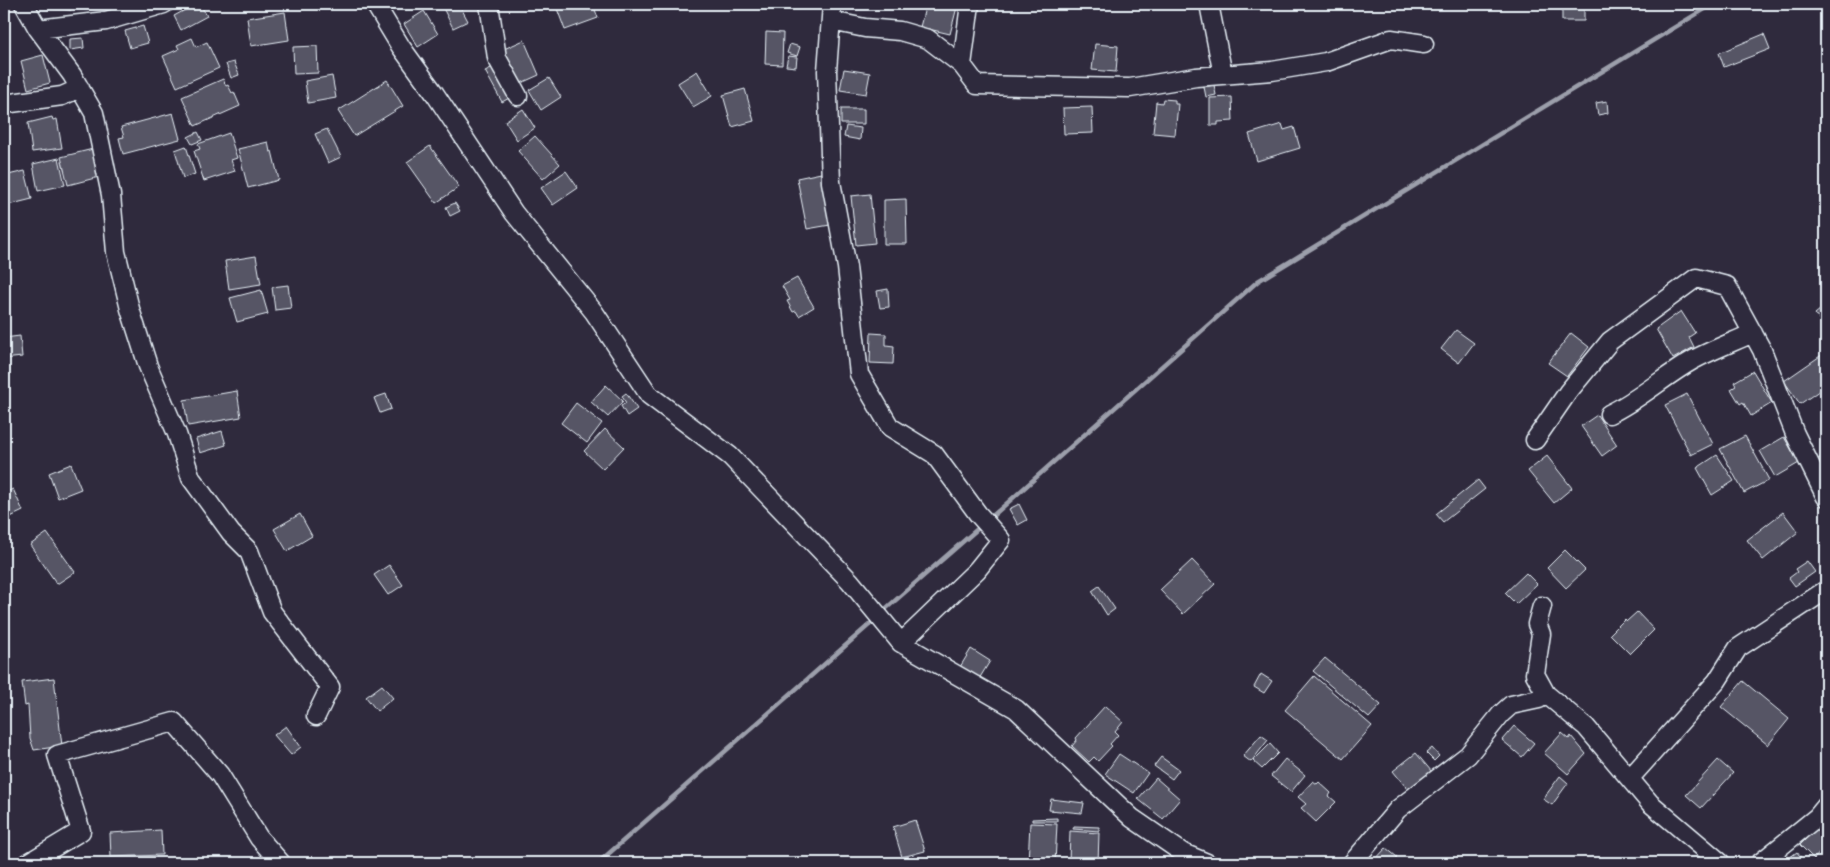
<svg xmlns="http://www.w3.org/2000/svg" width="1830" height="867" viewBox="0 0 1830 867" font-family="Delius,sans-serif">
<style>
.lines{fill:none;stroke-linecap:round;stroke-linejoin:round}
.stream{stroke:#9c9fab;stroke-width:4.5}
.building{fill:#575565;stroke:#e8f1f8}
.minor-casing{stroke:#e8f1f8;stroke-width:21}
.minor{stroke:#2f2a3d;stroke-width:18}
</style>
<rect width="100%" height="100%" fill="#2f2a3d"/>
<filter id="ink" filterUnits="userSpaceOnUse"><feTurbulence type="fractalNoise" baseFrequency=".02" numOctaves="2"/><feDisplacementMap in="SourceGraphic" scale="10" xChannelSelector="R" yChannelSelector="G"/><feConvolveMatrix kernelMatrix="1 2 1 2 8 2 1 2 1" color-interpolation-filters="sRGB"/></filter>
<g filter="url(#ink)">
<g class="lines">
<path class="stream" d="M988,520l270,-239 455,-277
M882,612l100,-87
M598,863l279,-245"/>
</g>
<path class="building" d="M45,4h27l-1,6 -26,-2z
M196,4h4l7,12 -26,14 -7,-14z
M447,4h12l9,17 -15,7 -11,-22z
M563,4h30l5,14 -33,12 -9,-24z
M926,4h16l15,3 -7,27 -30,-7z
M1562,4h22v17h-22z
M424,11l14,23 -20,13 -14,-23z
M285,12l4,28 -38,6 -4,-28z
M143,26l5,17 -18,5 -5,-17z
M766,32l17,1 -1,32 -17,-1z
M1764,34l6,15 -46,18 -5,-14z
M83,38l1,10 -14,2v-11z
M192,38l4,9 11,-5 12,26 -42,19 -14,-31 16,-7 -2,-4z
M524,40l15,35 -20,9 -15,-35z
M790,44l10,3 -3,9 -10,-3z
M1095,44l23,2 -2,26 -24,-2z
M317,46l1,27 -24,1 -1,-27z
M43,55l7,28 -22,6 -7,-28z
M788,56l9,1 -1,10 -10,-1z
M234,62l5,13 -8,3 -5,-14z
M497,65l16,31 -11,6 -17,-31z
M844,69l26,4 -4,21 -26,-4z
M697,71l15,25 -19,11 -15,-24z
M332,76l4,22 -28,5 -3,-22z
M549,78l12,19 -20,13 -12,-20z
M223,79l3,7 2,-1 4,8 2,-1 6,14 -45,20 -13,-29z
M387,80l16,26 -49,30 -16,-25z
M1214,85l2,10 -10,2 -2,-10z
M745,89l9,32 -22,6 -9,-32z
M1232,97l1,24 -15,1v3h-8v-27z
M1163,99l12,1v4h3l-3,31 -22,-2 3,-31 6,1z
M1607,101l1,12 -10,2 -2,-12z
M1092,107l1,26 -29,1 -1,-26z
M523,109l12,19 -18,12 -12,-19z
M841,109h23v15h-23z
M173,113l7,26 -57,15 -4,-16 5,-1 -3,-10z
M52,117l1,3 4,-1 5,29 -30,4 -4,-29z
M1282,124l2,6 10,-3 6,21 -43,13 -8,-27z
M846,126l15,2 -1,12 -16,-3z
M327,129l14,28 -13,6 -13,-29z
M198,132l4,8 -10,4 -4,-7z
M229,133l8,25 -6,2 4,11 -31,10 -10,-30 6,-2 -2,-5z
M535,136l25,28 -17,15 -25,-28z
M268,142l2,10 2,-1 7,29 -31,8 -10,-39z
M186,146l9,28 -12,4 -8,-28z
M430,146l29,41 -23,16 -29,-41z
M93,149l6,28 -31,8 -7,-28z
M59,158l6,27 -27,6 -5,-27z
M25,171l7,28 -28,7v-30z
M566,171l12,17 -25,17 -12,-17z
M821,173l9,52 -23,4 -10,-51z
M870,194l5,49 -19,2 -5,-49z
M906,199l1,45h-23v-44z
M455,203l5,8 -10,5 -4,-9z
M256,256l5,28 -32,5 -4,-28z
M797,278l17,29 -15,9 -3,-5 -3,1 -6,-11 3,-1 -8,-14z
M288,285l3,23 -16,2 -3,-23z
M888,289l1,18 -9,1 -3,-17z
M261,290l7,24 -31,8 -7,-24z
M1826,305v23l-11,-14z
M1681,311l14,22 -6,4 5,10 -21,12 -17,-30z
M1456,330l18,13 -15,20 -18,-14z
M871,333l15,1v11l8,1 -1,18 -23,-1z
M1571,333l18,14 -22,29 -19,-13z
M20,336l2,21 -18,2v-21z
M1826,352v34l-26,18 -16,-23z
M1753,371l19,32 -21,13 -8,-14 -3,2 -9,-15 5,-3 -2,-4z
M606,385l17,16 -15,16 -17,-15z
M237,391l4,26 -53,9 -4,-26z
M626,393l11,16 -10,7 -6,-10 5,-3 -4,-7z
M386,394l5,15 -11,4 -6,-15z
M1687,394l26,50 -22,11 -26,-50z
M576,403l26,20 -15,20 -26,-20z
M1597,415l20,30 -15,11 -21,-30z
M605,429l19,18 -21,22 -19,-18z
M222,431l4,14 -26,8 -4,-14z
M1745,436l24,44 -25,13 -24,-44z
M1784,437l15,26 -24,14 -15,-26z
M1826,454v24l-11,-17z
M1717,455l17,26 -22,14 -15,-27z
M1547,456l25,32 -18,15 -26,-32z
M71,464l10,25 -23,9 -9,-25z
M1478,480l7,9 -42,33 -7,-8z
M13,489l10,22 -19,9v-27z
M1019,504l8,16 -9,5 -9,-16z
M1783,512l15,20 -35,28 -16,-20z
M300,514l12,22 -25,15 -13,-22z
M47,533l28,39 -18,12 -27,-39z
M1565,550l20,20 -19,18 -19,-20z
M1192,560l23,24 -32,30 -23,-24z
M1807,561l8,11 -20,14 -6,-8 8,-6 -2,-3z
M389,565l14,20 -15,10 -14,-20z
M1526,573l11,11 -21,20 -11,-11z
M1099,586l16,23 -8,6 -15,-24z
M1637,612l17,18 -24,24 -20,-20 15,-15 2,2z
M971,649l19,12 -11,18 -19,-12z
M1325,658l56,47 -12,13 -56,-47z
M1261,674l11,7 -8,12 -10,-6z
M1314,676l58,50 -29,33 -58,-49z
M54,678l8,68 -28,4 -4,-12 -2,-33 -3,1 -3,-24z
M1743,681l46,38 -21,26 -47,-38z
M382,685l11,13 -16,13 -11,-14z
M1105,706l18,16 -8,10 3,3 -8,9 2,2 -14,15 -4,-4 -5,5 -17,-16 5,-6 -1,-2z
M286,726l15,21 -10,8 -17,-20z
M1514,726l20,17 -12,14 -20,-17z
M1562,733l7,6 2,-3 15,18 -18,20 -24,-21z
M1261,735l7,5 -17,22 -8,-6z
M1270,744l8,9 -16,16 -9,-8z
M1432,748l7,8 -5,5 -8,-8z
M1416,753l16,19 -23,19 -16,-20z
M1119,754l29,19 -14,20 -29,-19z
M1161,757l18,13 -7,9 -18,-13z
M1285,759l20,16 -14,17 -20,-16z
M1718,760l15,13 -32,35 -15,-13z
M1560,776l8,7 -16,22 -9,-6z
M1156,778l24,21 -17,20 -25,-20z
M1313,781l4,3 2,-2 12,11 -2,3 7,6 -20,20 -15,-14 5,-4 -8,-7z
M1051,799l33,4 -2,10 -33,-3z
M1057,818v3h-25v-2z
M915,820l10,31 -23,6 -9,-30z
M1030,823l27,1 -2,39h-27z
M1822,823l4,1v22l-12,13 -14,-14z
M1074,826l25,1v4l-26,-2z
M161,830l1,25 -51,2 -1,-24z
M1070,831l29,2 -1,30h-29z
M1386,848l11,9 -6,6h-19z
M1797,852l8,11h-23z"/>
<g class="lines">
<g class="minor-casing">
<path id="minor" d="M24,4l14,25 34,46 22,38 17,82 5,57 14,57 18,57 29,68 14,44 40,55 18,18 23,61 58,75 -14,29
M375,4l26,43 34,47 79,119 80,99 55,83 81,61 120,125 51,62 115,66 116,109 51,35 24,10
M489,4l8,54 21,38
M832,4l-5,67 4,111 16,85 12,107 31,53 44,27 44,60 23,26 -24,30 -76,73
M1209,4l14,71
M831,21l34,7 35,3 28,8 34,26 15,20 153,3 66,-11 76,-6 54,-9 65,-23 33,5
M38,29l68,-8 58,-17
M962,65l8,-61
M4,104l58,-8 18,-8
M1609,414c30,-14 54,-37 84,-54 19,-10 40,-18 60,-27
M1535,440l33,-48 42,-51 86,-63 31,8 35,64 33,84 31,63
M1546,694l40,33 64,76 71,60
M1630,778l87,-97 21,-33 88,-58
M28,863l53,-32 -24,-76 117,-33 46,53 39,63 22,25
M1352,863l46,-54 70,-54 33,-41 10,-9 28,-6 7,-5 -11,-20 6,-40 -4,-10 5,-18
M1760,863l57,-46 9,-11"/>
</g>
<use href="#minor" class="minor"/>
</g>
</g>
<rect width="1830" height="867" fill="none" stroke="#2f2a3d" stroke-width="20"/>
<rect x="10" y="10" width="1810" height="847" fill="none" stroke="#e8f1f8" stroke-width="2" filter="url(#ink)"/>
</svg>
